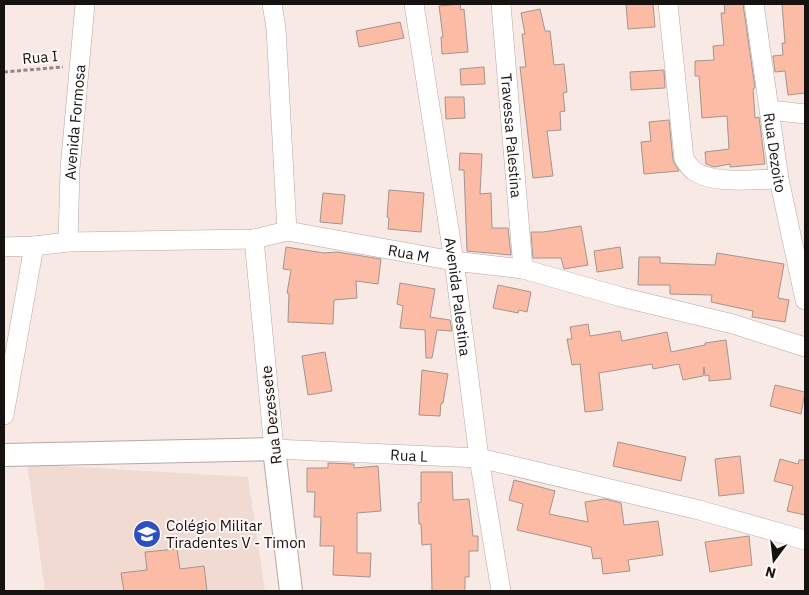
<svg xmlns="http://www.w3.org/2000/svg" width="809" height="595" viewBox="0 0 809 595" font-family="'IBM Plex Sans',sans-serif">
<style>
.built{fill:#f1dad2}
.building{fill:#fbbba5;stroke:#a29590}
.lines{fill:none;stroke-linecap:round;stroke-linejoin:round}
.minor-casing{stroke:#b6a8a3;stroke-width:20}
.tertiary-casing{stroke:#b6a8a3;stroke-width:24}
.path{stroke:#918784;stroke-width:3;stroke-dasharray:4 2.5;stroke-linecap:butt}
.minor{stroke:#fff;stroke-width:19}
.tertiary{stroke:#fff;stroke-width:22}
.labels{text-anchor:middle;dominant-baseline:central;stroke-width:4;stroke-linejoin:round;paint-order:stroke}
.street-label{font-size:15px;fill:#161210;stroke:#fef8f6}
.poi-label{font-size:15px;fill:#161210;stroke:#fef8f6;text-anchor:start}
</style>
<rect width="100%" height="100%" fill="#f8e9e4"/>
<path class="built" d="M27,464l221,13 17,114h-220z"/>
<path class="building" d="M460,4l1,6 3,-1 4,43 -26,2 -1,-17h2l-4,-31z
M626,4h27l2,23 -27,2z
M724,4h19l12,84 -2,1 2,29 4,-1 6,47 -35,3v-3l-16,3 -8,-3 -1,-12 24,-3 -2,-33 -25,2 -3,-42h-4v-15l19,-1 -1,-14 11,-1 -3,-32h4z
M782,4h23v89l-17,2 -3,-24 -10,1 -2,-16 10,-1 -1,-12h3z
M540,9l5,22h5l4,34 10,-1 3,28 -4,1 2,18 -5,1 1,18 -14,1 6,45 -20,2 -13,-111h6l-4,-33h3l-4,-21z
M400,22l4,16 -45,9 -3,-16z
M484,67l1,17 -24,1 -1,-16z
M664,70l1,18 -34,2 -1,-18z
M445,97h19l1,21 -19,1z
M669,120l4,40 6,11 -35,3 -3,-32 10,-1 -2,-19z
M460,153l22,1 -2,40 11,-1 1,35h16l3,27 -44,-4 -3,-81h-5z
M389,190l35,3 -3,39 -33,-3 1,-11 -2,-1z
M323,193l22,2 -3,29 -22,-2z
M581,226l7,39 -24,4 -3,-11h-28l-2,-26h12z
M286,247l38,6 13,-1 44,7 -3,25 -22,-3 1,17 -23,2 -1,24 -45,-2 1,-28 -2,-1 4,-23 -8,-1z
M620,247l3,21 -26,4 -3,-21z
M717,253l67,11 -6,34 11,2 -4,22 -33,-5 1,-6 -42,-9 1,-7 -42,-1v-9h-32l1,-28h21v6l55,2z
M400,283l35,6 -5,28 20,3 2,11 -15,-1 -5,28h-6l-1,-28 -25,-2 3,-22 -6,-2z
M498,285l33,7 -4,20 -8,-2 -1,3 -25,-5z
M588,324l2,12 30,-5 2,10 45,-9 4,20 34,-7v-2l21,-3 5,39 -22,2v-6l-4,1 -1,-9 -1,9 -20,4 -4,-16 -26,5 -1,-5 -53,9 4,37 -18,2 -5,-48 -8,1 -5,-26h5l-2,-12z
M325,352l7,39 -24,4 -6,-39z
M422,370l26,4 -5,29h-2l-1,13 -21,-1z
M775,385l30,7 -4,22 -31,-8z
M618,442l68,15 -5,24 -68,-15z
M740,456l4,37 -25,3 -4,-37z
M780,459l18,5 1,-4h6v55l-18,-4 6,-25 -19,-5z
M328,463l26,1v4l24,-2 3,45 -24,2v40h14l-1,24 -37,-2 1,-29h-14l1,-29h-7l1,-25h-8v-24h21z
M421,472h31l1,28 16,-1 3,27 1,10h5v15h-9v26h-4v14h-33l-1,-47 -9,1 -1,-21h-2l-1,-21 3,-1z
M514,480l41,11 -6,23 39,8 -3,-20 20,-3 16,4 3,22 34,-4 5,34 -35,5 2,11 -27,3 -2,-16 -8,1 -2,-12 -74,-17 6,-26 -14,-4z
M749,536l3,29 -42,7 -5,-30z
M177,549l3,20 24,-3 3,25h-83l-3,-18 26,-3 -2,-18z"/>
<g class="lines">
<g class="minor-casing">
<g id="minor">
<path d="M272,4l4,24 11,203"/>
<path id="s1" d="M414,4l40,257 25,197 22,133"/>
<path id="s2" d="M501,4l22,265"/>
<path d="M668,4l16,155c3,4 6,9 10,12 21,14 60,8 85,8"/>
<path id="s3" d="M754,4l25,175 26,121"/>
<path d="M770,110l35,4"/>
<path id="s4" d="M254,239l20,210 205,9 220,52 106,30"/>
<path id="s5" d="M68,242l2,-73 15,-165"/>
<path id="s6" d="M4,247l30,-1 34,-4 186,-3 33,-8 167,30 69,8 98,28 112,27 72,23"/>
<path d="M4,415l30,-169"/>
</g>
</g>
<g class="tertiary-casing">
<path id="tertiary" d="M4,455l270,-6 17,142"/>
</g>
<path class="path" d="M4,72l59,-5"/>
<use href="#minor" class="minor"/>
<use href="#tertiary" class="tertiary"/>
</g>
<defs>
<g id="school-disc" transform="scale(1.4375)"><circle r="9.5" fill="#2c50bf" stroke="#fef8f6"/><path d="M0-5L7-2L0 1L-7-2ZM-4 1L0 2.5L4 1V4Q0 6-4 4Z" fill="#fff"/></g>
</defs>
<g fill-rule="evenodd">
<use href="#school-disc" x="147" y="534"/>
</g>
<g class="labels">
<g class="street-label">
<text transform="translate(40 57) rotate(-5)">Rua I</text>
<text stroke="none"><textPath href="#s5" startOffset="120">Avenida Formosa</textPath></text>
<text stroke="none"><textPath href="#s2" startOffset="132">Travessa Palestina</textPath></text>
<text stroke="none"><textPath href="#s3" startOffset="150">Rua Dezoito</textPath></text>
<text stroke="none"><textPath href="#s6" startOffset="408">Rua M</textPath></text>
<text stroke="none"><textPath href="#s1" startOffset="296">Avenida Palestina</textPath></text>
<text transform="translate(271 415) rotate(-96)">Rua Dezessete</text>
<text stroke="none"><textPath href="#s4" startOffset="346">Rua L</textPath></text>
</g>
<g class="poi-label">
<text x="166" y="525">Colégio Militar<tspan x="166" dy="17">Tiradentes V - Timon</tspan></text>
</g>
</g>
<rect width="809" height="595" fill="none" stroke="#161210" stroke-width="10"/>
<g transform="translate(774 560) rotate(195)" stroke="#fef8f6" stroke-width="4" paint-order="stroke">
<path d="M0-4L9 19L0 12L-9 19Z" fill="#161210"/>
<text y="-8" font-size="14" font-weight="bold" text-anchor="middle" fill="#161210">N</text>
</g>
</svg>
